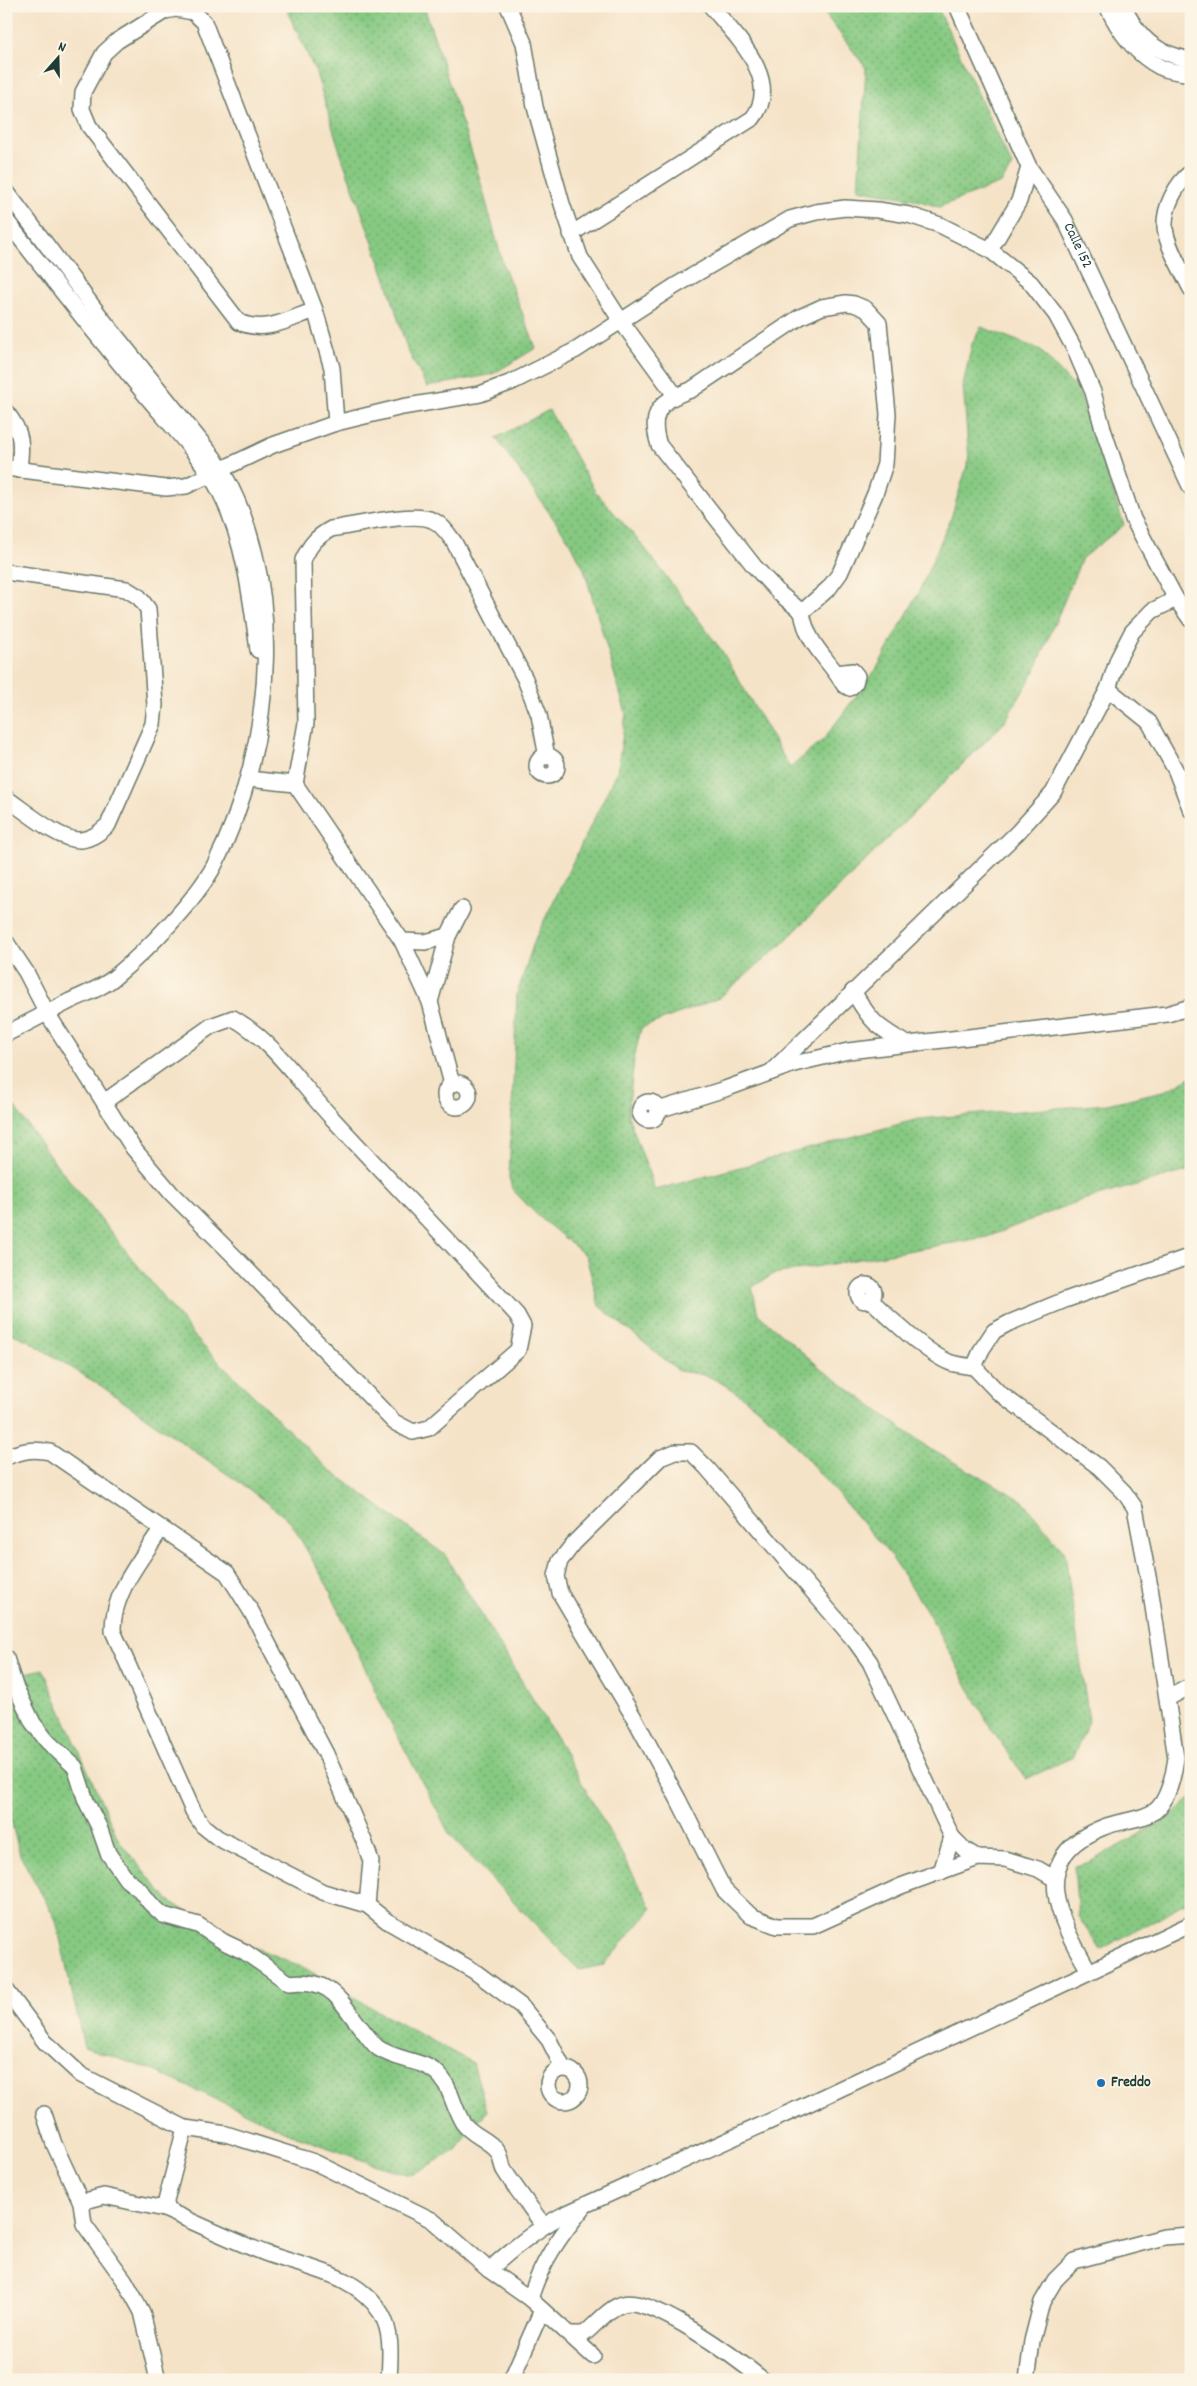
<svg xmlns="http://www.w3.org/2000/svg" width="1197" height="2386" viewBox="0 0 1197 2386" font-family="Dekko,sans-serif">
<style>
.green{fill:url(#green-dots);stroke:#52835b}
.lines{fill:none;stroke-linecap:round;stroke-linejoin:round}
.minor-casing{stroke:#6a7768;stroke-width:18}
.minor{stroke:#fff;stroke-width:15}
.poi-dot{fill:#1f6fb2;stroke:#fcf5e5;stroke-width:2}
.labels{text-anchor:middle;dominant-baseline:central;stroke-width:4;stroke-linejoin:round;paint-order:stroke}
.street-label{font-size:15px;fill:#1f3d34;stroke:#fcf5e5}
.poi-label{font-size:15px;font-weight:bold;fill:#1f3d34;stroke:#fcf5e5;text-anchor:start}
</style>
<defs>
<pattern id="green-dots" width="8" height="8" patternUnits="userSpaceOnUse" patternTransform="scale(1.25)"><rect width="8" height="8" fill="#86c982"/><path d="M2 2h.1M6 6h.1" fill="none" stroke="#6da46b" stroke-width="1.8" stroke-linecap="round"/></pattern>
</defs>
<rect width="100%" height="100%" fill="#fcf5e5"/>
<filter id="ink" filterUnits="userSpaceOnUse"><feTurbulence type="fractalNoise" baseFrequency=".02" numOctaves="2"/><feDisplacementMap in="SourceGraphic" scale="10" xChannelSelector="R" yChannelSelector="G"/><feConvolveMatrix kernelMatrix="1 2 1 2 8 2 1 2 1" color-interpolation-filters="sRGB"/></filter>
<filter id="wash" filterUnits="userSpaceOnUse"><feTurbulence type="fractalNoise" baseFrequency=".0096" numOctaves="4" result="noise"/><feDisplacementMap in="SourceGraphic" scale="20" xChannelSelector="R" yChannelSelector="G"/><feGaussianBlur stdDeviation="1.12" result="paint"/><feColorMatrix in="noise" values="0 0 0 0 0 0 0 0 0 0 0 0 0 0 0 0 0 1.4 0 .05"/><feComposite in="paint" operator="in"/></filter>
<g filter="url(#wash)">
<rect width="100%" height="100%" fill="#f5e3c8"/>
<path class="green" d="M285,6h139l53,163 26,95 33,84 -43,26 -66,13 -20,-38 -20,-67 -46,-127 -25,-82z
M819,6h118l75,160 -11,17 -62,24 -26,-8 -55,-10 8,-121z
M981,327l58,22 40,43 45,133 -42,33 -47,113 -31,52 -223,222 -62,53 -78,30 -7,31 -6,56 27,75 263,-71 189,-15 60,-14 24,-13v93l-112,31 -92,36 -213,37 -22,13 6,27 65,56 107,79 92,51 43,53 24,168 -16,36 -47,22 -34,-49 -65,-119 -37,-56 -115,-133 -32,-25 -20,-13 -17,-9 -27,-4 -80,-65 -13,-50 -50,-42 -24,-25 -3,-12 8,-183 18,-55 82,-167 9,-58 -42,-145 -14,-27 -74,-104 53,-28 46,81 49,56 78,104 68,117 34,-29 53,-71 41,-74 33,-76 18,-59 -6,-74 9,-41z
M11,1102l42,58 147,183 127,125 118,87 114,187 93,166 -48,57 -25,5 -129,-135 -66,-125 -56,-123 -38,-66 -44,-34 -145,-101 -74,-46 -16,-7 -5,6v-235z
M43,1669l76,172 48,58 52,34 84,34 83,49 87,47 14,48 -32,40 -44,24 -38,-11 -82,-30 -136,-63 -71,-24 -28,-127 -36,-65 -12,-46 -2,-131z
M1191,1798v102l-91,50 -22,-34 -4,-50 16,-4 80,-45z"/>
</g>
<g filter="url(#ink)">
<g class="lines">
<g class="minor-casing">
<g id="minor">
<path d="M508,6l16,37 11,64 27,97 18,53 41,64 54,74"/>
<path id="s1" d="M957,6l72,161 36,53 126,268"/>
<path d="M1107,6c12,26 28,48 53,61 9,5 21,5 31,7"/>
<path d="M1123,6c16,33 32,47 68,54"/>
<path d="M1191,172c-15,12 -27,35 -26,55 1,18 18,46 26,62"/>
<path d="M6,191l97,129 111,138c76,115 61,289 0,408 -19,35 -67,84 -98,110 -12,11 -31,18 -46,25 -21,11 -43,22 -64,33"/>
<path d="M6,220c45,58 91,116 137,172 26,32 58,63 77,100 24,47 31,106 38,158"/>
<path d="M571,234l182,-116c30,-39 -19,-83 -42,-112"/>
<path d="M990,250l29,-49 10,-34"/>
<path d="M315,310c-26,9 -50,24 -76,12l-150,-196 -7,-17 1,-17 21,-39 13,-12 48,-30 11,-2 17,3 11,10 111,288 17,58 4,55"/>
<path d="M6,412c17,21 16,32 13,58"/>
<path d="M6,468l160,20 20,-2 87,-41 63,-22 66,-16 78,-13 32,-12 64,-32 99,-64 115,-67 26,-7 29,-4 33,2 31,5 31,10 50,25 41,33 25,32 19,35 18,42 10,37 30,90 43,80 15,21"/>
<path d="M6,572l120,17 13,8 9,12 7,96 -2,19 -45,101c-8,7 -16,14 -27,15 -20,2 -57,-30 -75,-42"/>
<path d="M802,612l27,-24 11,-15 35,-79 10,-30 3,-50 -9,-91 -13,-14 -12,-5 -8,-1 -24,4 -22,10 -109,73c-30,10 -43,22 -32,55l95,121 26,28 22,18c5,33 26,46 42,73l6,3 5,-5 2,-7 -4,-5 -17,2"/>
<path d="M1108,689l41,33 27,49 15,39"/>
<circle cx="547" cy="766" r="10"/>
<path d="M248,779l47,5 11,-61 -3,-163c7,-15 13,-23 28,-31 23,-3 82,-18 101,-9 10,4 16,14 22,22l71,137 14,36 8,42"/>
<path d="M295,784l107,157 28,61 22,82"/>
<path d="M402,941l23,1 23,-6"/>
<path d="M6,942l20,30 21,41 86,135 39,46 64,64 158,164 19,10 16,-4 89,-78 5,-24 -6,-11c-61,-67 -124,-131 -185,-197 -32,-34 -58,-77 -99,-100l-22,8 -107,76"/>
<path d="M853,991c17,30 23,35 52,52"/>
<path d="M430,1002l18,-66 14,-27"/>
<path d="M771,1072l246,-239 36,-40 55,-104 10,-30 14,-27 20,-21 24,-12"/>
<circle cx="457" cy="1095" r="12"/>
<circle cx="649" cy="1111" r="9"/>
<path d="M658,1110l67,-21 69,-25 54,-13 319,-37 24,-7"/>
<circle cx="866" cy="1293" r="8"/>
<path d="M871,1300c17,17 58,55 80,63 7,2 16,3 23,4"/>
<path d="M6,1457c16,-6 26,-9 44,-5l177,121 24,38 75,143 38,87 7,20 -4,44"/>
<path d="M161,1529c-20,31 -49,64 -48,102l80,180 10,15 15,12 105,54 44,13 20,16 87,50 47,35 28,34 14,28"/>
<path d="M6,1658l9,28 18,37 14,18 28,26 11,34 13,26 9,26 18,26 14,11 10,13 13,12 35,10 26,17 21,10 44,31c45,-6 51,20 76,50 4,5 8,11 13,15 19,13 43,11 59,25 14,12 16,35 26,50 9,13 26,16 35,29 4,5 3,13 6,18 12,19 27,38 40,56"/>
<path d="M1168,1698l23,-12"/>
<path d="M978,1858l-13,-8 -13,-13 -82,-175 -15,-21 -148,-173 -16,-16h-16l-15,6 -86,85 -14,18 -4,15 4,17 76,128 42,78 46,91 27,26 26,10h36l88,-40 77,-28 27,1 33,10 17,10"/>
<path d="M941,1872l11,-35"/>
<path d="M1089,1971c-31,-53 -63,-114 15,-144 17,-7 36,-6 51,-16 13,-10 19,-37 21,-53l-26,-171 -15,-79 -11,-16 -25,-25 -101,-75 -24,-25 8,-18 12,-18 15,-8 56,-23 126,-44"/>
<path d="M6,1990l39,52 36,33 104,53 41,6 88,28 118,58 57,50 41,29 63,57"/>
<circle cx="564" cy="2085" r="16"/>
<path d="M44,2114l10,30 27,58 3,22 41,57 17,31 16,68"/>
<path d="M185,2128l-21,81c34,15 67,31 101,44 40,15 91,20 116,60 12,20 9,45 8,67"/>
<path d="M81,2202l23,-6 60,13"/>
<path d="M489,2270c23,-21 48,-42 76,-56l232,-105 394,-185"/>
<path d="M530,2299c11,-36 29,-62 53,-91"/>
<path d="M569,2334h15c13,-10 24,-26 39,-30 29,-9 117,57 140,76"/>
<path d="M511,2380l31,-70"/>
<path d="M1027,2380l5,-39 10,-39 13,-22 19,-19 90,-24 27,-2"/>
</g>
</g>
<use href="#minor" class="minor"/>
</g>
</g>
<circle class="poi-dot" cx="1101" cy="2083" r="5"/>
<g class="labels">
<g class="street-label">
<text stroke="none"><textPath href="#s1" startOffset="269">Calle 152</textPath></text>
</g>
<g class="poi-label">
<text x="1111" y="2083">Freddo</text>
</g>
</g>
<rect width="1197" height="2386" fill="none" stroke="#fcf5e5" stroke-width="25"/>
<g transform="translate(58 58) rotate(20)" stroke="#fcf5e5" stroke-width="4" paint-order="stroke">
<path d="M0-4L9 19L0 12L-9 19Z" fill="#1f3d34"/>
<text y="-8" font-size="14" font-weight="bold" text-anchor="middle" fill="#1f3d34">N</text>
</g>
</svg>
